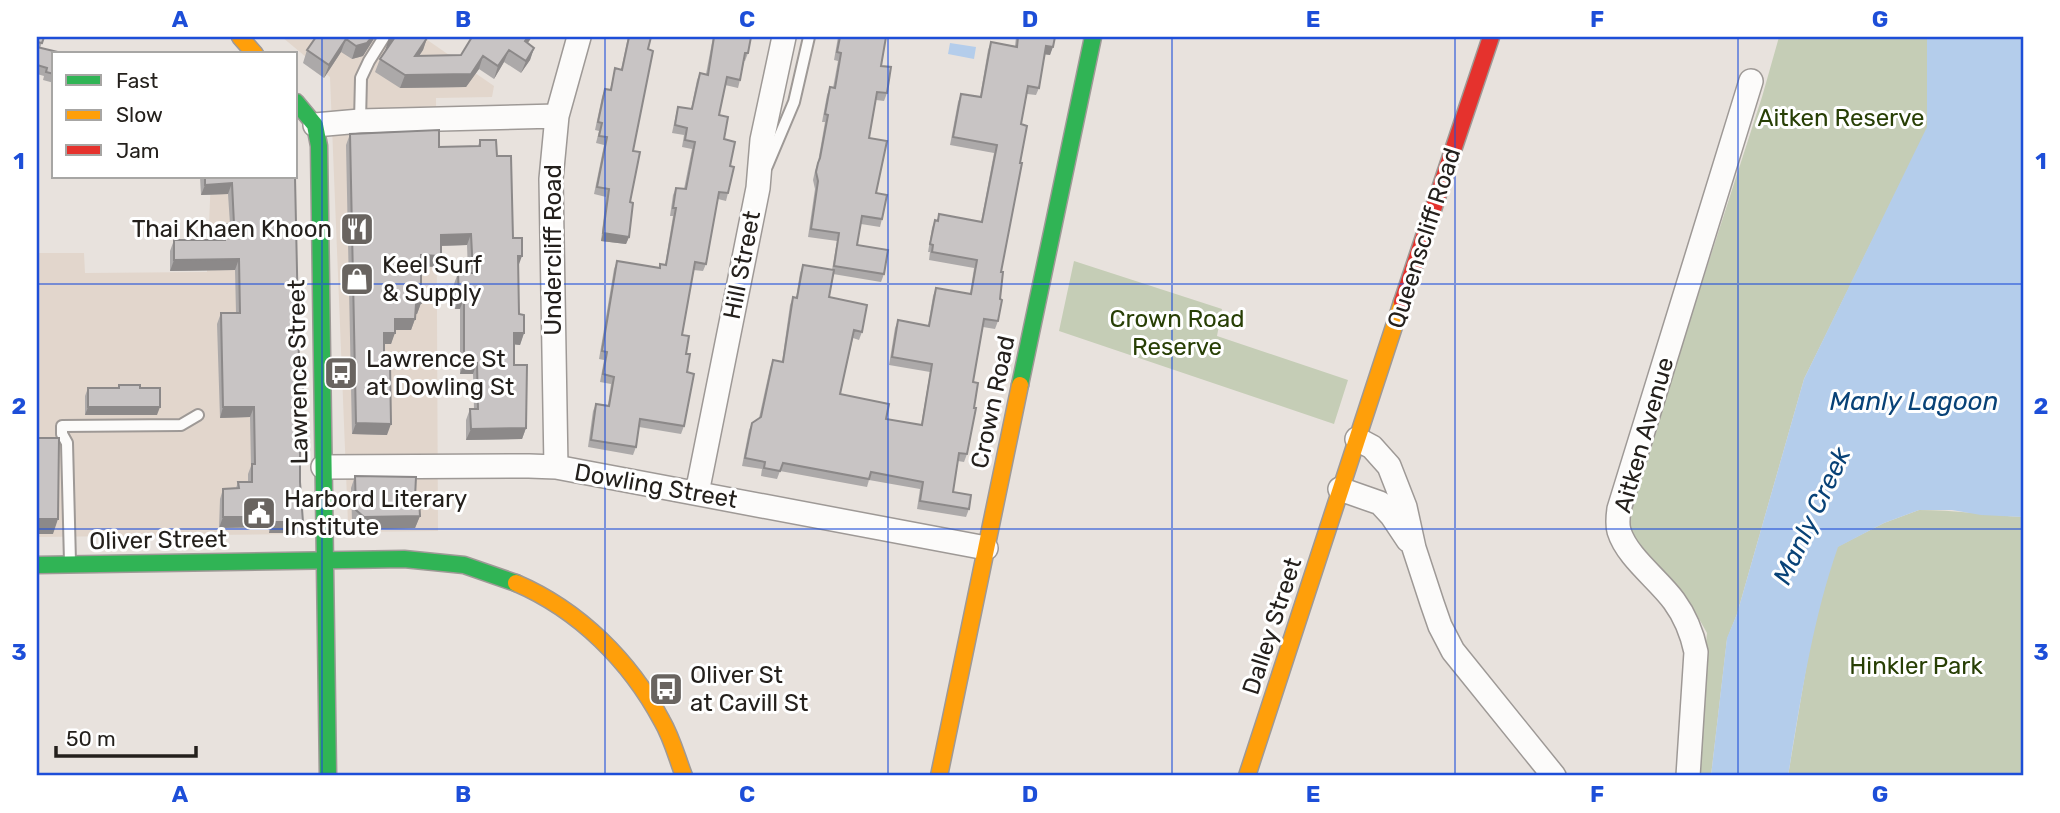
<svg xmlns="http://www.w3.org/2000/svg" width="2060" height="813" viewBox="0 0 2060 813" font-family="Rubik,sans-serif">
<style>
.built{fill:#e2d6cc}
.green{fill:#c5cdb6}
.water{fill:#b4cdeb}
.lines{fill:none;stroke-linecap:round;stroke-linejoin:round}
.lane-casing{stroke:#9e9996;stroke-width:14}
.street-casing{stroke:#9e9996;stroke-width:26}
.fast-casing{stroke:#9e9996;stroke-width:19}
.slow-casing{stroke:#9e9996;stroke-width:19}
.jam-casing{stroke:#9e9996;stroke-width:19}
.lane{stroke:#fcfbfa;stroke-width:10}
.street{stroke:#fcfbfa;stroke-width:23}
.fast{stroke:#30b455;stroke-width:16}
.slow{stroke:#ff9f0a;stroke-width:16}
.jam{stroke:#e5322d;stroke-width:16}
.wall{fill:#aca9a9}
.shaded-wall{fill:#8c8989}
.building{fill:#c8c4c4;stroke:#8c8989;stroke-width:2}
.grid{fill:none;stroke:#1d4ed8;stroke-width:2;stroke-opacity:0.55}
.labels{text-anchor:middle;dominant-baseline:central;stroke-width:6;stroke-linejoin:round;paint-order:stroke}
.park-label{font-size:24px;fill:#283f05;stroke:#fff}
.poi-label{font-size:24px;fill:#24201c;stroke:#fff;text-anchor:start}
.street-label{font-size:24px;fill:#24201c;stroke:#fff}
.water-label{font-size:26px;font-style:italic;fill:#084277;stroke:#fff}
.neatline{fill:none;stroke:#1d4ed8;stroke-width:2.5}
.grid-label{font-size:23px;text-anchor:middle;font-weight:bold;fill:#1d4ed8}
</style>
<rect width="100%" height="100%" fill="#e8e2dd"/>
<path class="built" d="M282,37h141l71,49 -2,11 -56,1 2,433 -81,1 -9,-9 -18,-446z
M211,177h82l7,357 -263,3v-284h47l1,20 122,-1z"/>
<path class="green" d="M1779,37h148l1,90 -124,252 -67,235 -10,25 -16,137h-17l13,-143 -18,-32 -60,-69 -4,-11 137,-424z
M1074,261l148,48 -5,27 131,44 -14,44 -275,-93z
M1919,510c35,0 69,5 104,7v259h-235l20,-120 13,-59 16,-50 47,-24z"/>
<path class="water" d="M1927,37h96v480l-42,-2 -29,-5h-33l-35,13 -46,24c-26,74 -37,152 -50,229h-77l16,-138 10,-24 67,-235 123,-252z
M950,43l26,4 -2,12 -26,-5z"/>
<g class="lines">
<g class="lane-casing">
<path id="lane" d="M360,121l1,-43 8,-17 15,-24
M767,166l27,-64 15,-65
M70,562l-3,-119 -5,-9v-8l119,-1 17,-10"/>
</g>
<g class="street-casing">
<path id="street" d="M315,125l45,-4 197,-5
M1357,439l15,8 17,19 16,41 9,41 18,55 8,23 13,25 101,125
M323,467l206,-1 27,1 430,81
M556,467l-5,-288 6,-63 22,-79
M1340,489l40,14 12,13 16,24
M697,493l61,-305 4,-48 22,-103
M1688,776l8,-124c-4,-19 -11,-36 -22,-51 -16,-22 -47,-44 -55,-70 -2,-7 -1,-15 0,-22l132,-428"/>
</g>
<g class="fast-casing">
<path id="fast" d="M296,102l19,23 4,21 9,630
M1020,385l73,-348
M37,565l367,-6 60,6 52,18"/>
</g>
<g class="slow-casing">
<path id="slow" d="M240,37l15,17
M516,583c63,27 114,78 146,138 10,17 15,37 22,55
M939,776l81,-391
M1247,776l155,-474"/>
</g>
<g class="jam-casing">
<path id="jam" d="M1402,302l89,-265"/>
</g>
<use href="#lane" class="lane"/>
<use href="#street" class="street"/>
<use href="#fast" class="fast"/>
<use href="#slow" class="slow"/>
<use href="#jam" class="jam"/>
</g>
<path class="wall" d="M37,37h7l-4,11 14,6v29l-11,-3 1,-4 -7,-2z
M316,37h59l-12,19 -11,3 -11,-7 -17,26 -21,-15 4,-13z
M628,37h23l-3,12 -15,102 -4,86 -3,7 -25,-3 5,-44 -12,-3 10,-49 -8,-2 3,-12 -4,-1 7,-33 3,-8 5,1 5,-22 6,2z
M713,37h38l-3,16 -3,8h-1l-4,19 -2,8 -13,-3 -6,30 11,51 -2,27 -2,8 -8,-2 -12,65 -3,7 -10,-1 -11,65 4,19 1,18 -3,54 -3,8 -42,-7 -3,20 -3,8 -45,-8 5,-36 3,-7 12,1 3,-21 -11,-2 4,-22 -5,-1 15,-90 3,-8 42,7 1,-4 5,1 8,-49h-3l3,-21 3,-7 8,1 8,-40 -10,-2 2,-12 -12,-2 4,-19 2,-7 13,2 6,-29 3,-7 6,1z
M838,37h48l-5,29 6,27 -3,8 -8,-1 -7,38 7,55 6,26 -2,8 -19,-3 -4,21 27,29 -3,8 -48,-8 -4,23 33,35 -3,8 -6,-2 -13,56 46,25 35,6 9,-53 -41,-7 6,-37 3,-8 30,6 5,-30 3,-8 34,6 4,-26 -45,-8 1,-8h-2l4,-24 3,-8 2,1 2,-7 42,8 13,-69 -44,-8 8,-43 3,-8 19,3 8,-47 3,-8 24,4 1,-9h39l-5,18 -6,-1 -5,34 -3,7 -9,-1 -6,30 -20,148 -3,49 -3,8 -12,-2 -10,55 -6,72 -3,8 -6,-1 -5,31 16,17 -3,8 -49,-8 3,-20 -51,-9 -2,7 -87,-16 -3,8 -16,-3 1,-7 -20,-3 7,-36 3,-7 7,-5 11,-50 3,-8 9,2 8,-57 3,-8 3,1 4,-25 3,-8 29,5 5,-29 -29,-4 7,-48 -2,-9 2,-9 3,-9 7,-40h-3l5,-27 3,-8 3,1 5,-27 -4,-1z
M427,38l-4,12 -4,6 42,-1 67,-12 6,5 -4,12 -9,13 -17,-11 -10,17 -15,-10 -13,18 -66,1 -25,-16 5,-13 6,-9 -1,1z
M350,134l89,13 39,-1 2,-6 17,16 21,111 1,47 5,19 -4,12 -6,-1v21l12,63 -4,11 -56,1v-20l4,-11h4l-1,-35h-13v-65h-5l-1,-25 4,-11h10l-1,-28 -26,1 -4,21 -16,-1v37l-4,11h-2v5l-4,11h-16l-4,14h-7l3,91 -35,-1 -6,-289z
M200,177h95l5,237v68l3,40 -4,11h-30v-6l-50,1 1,-29 3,-10 13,-1 2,-6h10v-8l3,-8 -1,-49 -30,1 -3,-94 4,-11h15l-1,-43 -65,1v-20l4,-11h46v-5l4,-11h6l-2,-30 -27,1z
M119,385l21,3 17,27h-72v-19l3,-8h30z
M355,476l60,22 5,18 -5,12 -56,1 -7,-8 -1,-33z"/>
<path class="shaded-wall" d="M372,37h3l-12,19 -11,3 4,-13z
M395,37l-5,12 -5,2 4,-13z
M528,37h4l-12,17 5,-13z
M427,38l-4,12 -13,19 5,-13z
M346,39l-5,13 -17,26 5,-13z
M1046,46l7,1 -3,8 -7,-1z
M534,48l-4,12 -9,13 5,-12z
M509,50l-5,12 -10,17 4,-13z
M483,56l-4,13 -13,18 -66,1 5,-13z
M232,183l-4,11 -27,1 4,-10z
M603,233l26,4 -3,7 -25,-3z
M471,234l-4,11 -30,1 4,-11z
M421,255l20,1 -4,11 -20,-1z
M518,256h4l-4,11z
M239,259l-4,11 -65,1 4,-11z
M459,298h5l-4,11h-5z
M421,303l-4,11 -5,1 4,-11z
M395,319h20l-4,11h-20z
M384,333h11l-4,11h-11z
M514,333h10l-4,12 -10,-1z
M464,363h13l-4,11h-13z
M88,407h72l-3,8h-72z
M223,407h31l-4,10 -30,1z
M356,423l35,1 -4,11 -35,-1z
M526,428l-4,11 -56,1 5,-11z
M420,516l-5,12 -56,1 5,-12z
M223,517h50l-4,10 -50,1z
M37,519h21l-5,15h-16z
M273,522h30l-4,11h-30z"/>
<path class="building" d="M37,37h7l-2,6 -5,-1z
M316,37h56l-5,6 -11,3 -10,-7 -17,26 -22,-15z
M395,37l32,1 -12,18 46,-1 11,-18h56l-3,4 9,7 -8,13 -17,-11 -11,16 -15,-10 -12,18 -66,1 -25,-16z
M629,37h22l-3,12 5,2 -20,100 7,1 -10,50 3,1 -4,34 -26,-4 6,-44 -12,-2 10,-50 -8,-1 3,-13 -4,-1 7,-33 6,1 4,-22 7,2z
M714,37h37l-3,16h-3l-5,27 -13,-3 -8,38 9,2 -4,22 11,3 -5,24 4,1 -6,26 -9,-1 -13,72 -11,-2 -13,73 7,1 -3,18h4l-3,18 7,2 -10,52 -44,-7 -4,28 -45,-7 5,-36 13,2 5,-29 -11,-3 4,-22 -5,-1 15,-90 43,7v-4l6,1 10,-57h-3l3,-20 10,1 9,-47 -10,-2 2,-12 -12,-3 3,-18 14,2 8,-36 8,2z
M840,37h46l-5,29 10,1 -4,26 -10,-1 -8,46 18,3 -11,52 11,2 -5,24 -20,-3 -5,29 31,5 -4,24 -50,-8 5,-33 -28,-4 7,-48 -2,-9 2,-9 2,-5 8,-43 -3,-1 5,-27 5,1 6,-35 -4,-1z
M1018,37h37l-2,10 -7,-1 -7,42 -11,-2 -7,38 6,2 -7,37h2l-21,109h2l-3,27 2,1 -4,21 -14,-2 -11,63 5,1 -4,25h2l-9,46 -8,-1 -6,39 18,3 -2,14 -49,-8 3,-19 -52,-10 -2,7 -86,-16 -3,8 -16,-3 1,-6 -20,-4 7,-35 9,-6 12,-57 10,2 10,-65 4,1 6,-33 31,5 -5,27 38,8 -5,27 -8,-2 -14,64 49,10 -3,15 36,6 10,-61 -40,-7 6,-37 31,6 7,-38 35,6 6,-34 -45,-8 1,-7 -3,-1 5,-24 3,1 1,-7 43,8 15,-77 -44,-8 8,-43 20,3 10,-55 26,5z
M37,47l29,7h-12v20l-8,-2 1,-4 -10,-3z
M439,130v17l41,-1v-6h16l1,16h14l2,82h9v18h-4l1,58 5,1v18h-10v32h13l-1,63 -55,1 -1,-20h8l-1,-46h-13v-65h-5l-1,-25h15l-2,-39 -30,1v21l-20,-1v48l-5,1 -1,15h-20v14h-11v30h6l1,61 -35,-1 -6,-289z
M205,177h90l4,187h4v42h-3v76l3,40h-30v-5h-50v-28l16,-1 -1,-6h14v-18h3l-1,-57h-31l-2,-94h19l-1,-54 -65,1v-20h51l-1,-16h10l-2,-41 -27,2z
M119,385h21v3h20v19h-72v-19h31z
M37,438h22l-1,81h-21z
M355,476l61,1 -1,21h4l1,18 -56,1 -8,-7z"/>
<path class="grid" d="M322,37v739M605,37v739M888,37v739M1172,37v739M1455,37v739M1738,37v739M37,284h1986M37,529h1986"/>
<defs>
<g id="restaurant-square" transform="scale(1.75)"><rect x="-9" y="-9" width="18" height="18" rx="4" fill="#696460" stroke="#fff"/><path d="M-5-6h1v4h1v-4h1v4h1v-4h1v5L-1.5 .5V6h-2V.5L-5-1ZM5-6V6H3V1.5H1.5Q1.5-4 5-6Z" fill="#fff"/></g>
<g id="shop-square" transform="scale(1.75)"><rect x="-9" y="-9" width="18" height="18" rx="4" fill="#696460" stroke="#fff"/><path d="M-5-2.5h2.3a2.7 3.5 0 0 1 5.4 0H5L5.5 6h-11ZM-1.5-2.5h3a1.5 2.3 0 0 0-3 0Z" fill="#fff"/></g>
<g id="bus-square" transform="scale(1.75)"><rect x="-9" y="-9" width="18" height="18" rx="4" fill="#696460" stroke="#fff"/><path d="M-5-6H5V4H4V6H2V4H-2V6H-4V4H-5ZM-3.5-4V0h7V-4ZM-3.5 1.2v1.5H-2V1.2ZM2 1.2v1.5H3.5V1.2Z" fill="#fff"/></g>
<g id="civic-square" transform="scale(1.75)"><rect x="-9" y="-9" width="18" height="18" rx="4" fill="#696460" stroke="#fff"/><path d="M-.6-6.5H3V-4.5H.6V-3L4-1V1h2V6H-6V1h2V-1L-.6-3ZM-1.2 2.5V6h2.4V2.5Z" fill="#fff"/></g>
</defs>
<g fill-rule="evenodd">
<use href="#restaurant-square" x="357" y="229"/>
<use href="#shop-square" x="357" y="279"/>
<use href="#bus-square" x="341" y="373"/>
<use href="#civic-square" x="259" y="513"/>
<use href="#bus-square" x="666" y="689"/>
</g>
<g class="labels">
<g class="park-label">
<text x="1841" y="118">Aitken Reserve</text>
<text x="1177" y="319">Crown Road<tspan x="1177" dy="28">Reserve</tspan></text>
<text x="1916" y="666">Hinkler Park</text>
</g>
<g class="poi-label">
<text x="332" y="229" text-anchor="end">Thai Khaen Khoon</text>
<text x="382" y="265">Keel Surf<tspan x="382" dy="28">&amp; Supply</tspan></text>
<text x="366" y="359">Lawrence St<tspan x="366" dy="28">at Dowling St</tspan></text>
<text x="284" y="499">Harbord Literary<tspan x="284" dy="28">Institute</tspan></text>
<text x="690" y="675">Oliver St<tspan x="690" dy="28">at Cavill St</tspan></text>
</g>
<g class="street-label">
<text transform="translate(1424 238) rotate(-72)">Queenscliff Road</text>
<text transform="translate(553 250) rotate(-90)">Undercliff Road</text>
<text transform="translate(742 265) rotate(-79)">Hill Street</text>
<text transform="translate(298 372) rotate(-91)">Lawrence Street</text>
<text transform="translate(993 402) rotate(-78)">Crown Road</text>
<text transform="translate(1644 435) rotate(-74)">Aitken Avenue</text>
<text transform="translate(656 486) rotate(10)">Dowling Street</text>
<text transform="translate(158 540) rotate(-1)">Oliver Street</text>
<text transform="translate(1272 626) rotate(-72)">Dalley Street</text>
</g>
<g class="water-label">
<text x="1914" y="401">Manly Lagoon</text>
<text transform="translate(1812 516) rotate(-65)">Manly Creek</text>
</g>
</g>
<rect width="2060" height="813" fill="none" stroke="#ffffff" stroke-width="77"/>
<rect x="52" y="52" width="245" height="126" fill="#ffffff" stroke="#a7a6a4" stroke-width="2"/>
<rect x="66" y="75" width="35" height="10" fill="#30b455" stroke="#a7a6a4" stroke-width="2"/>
<text x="116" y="88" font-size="21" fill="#24201c">Fast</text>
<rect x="66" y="110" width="35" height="10" fill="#ff9f0a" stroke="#a7a6a4" stroke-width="2"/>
<text x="116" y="122" font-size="21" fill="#24201c">Slow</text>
<rect x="66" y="145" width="35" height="10" fill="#e5322d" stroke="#a7a6a4" stroke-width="2"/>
<text x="116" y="158" font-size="21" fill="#24201c">Jam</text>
<path d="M56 746v10h140v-10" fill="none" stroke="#24201c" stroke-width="3.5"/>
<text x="66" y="746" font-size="21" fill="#24201c" stroke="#ffffff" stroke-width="5" paint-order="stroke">50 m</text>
<rect x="38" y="38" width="1984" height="736" class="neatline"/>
<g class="grid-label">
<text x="180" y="27">A</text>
<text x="463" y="27">B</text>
<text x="747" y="27">C</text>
<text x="1030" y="27">D</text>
<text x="1313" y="27">E</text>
<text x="1597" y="27">F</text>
<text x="1880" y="27">G</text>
<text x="19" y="169">1</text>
<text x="2041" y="169">1</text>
<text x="19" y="414">2</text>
<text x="2041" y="414">2</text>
<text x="19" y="660">3</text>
<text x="2041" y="660">3</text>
<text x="180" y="802">A</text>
<text x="463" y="802">B</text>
<text x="747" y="802">C</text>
<text x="1030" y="802">D</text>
<text x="1313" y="802">E</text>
<text x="1597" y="802">F</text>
<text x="1880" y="802">G</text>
</g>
</svg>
